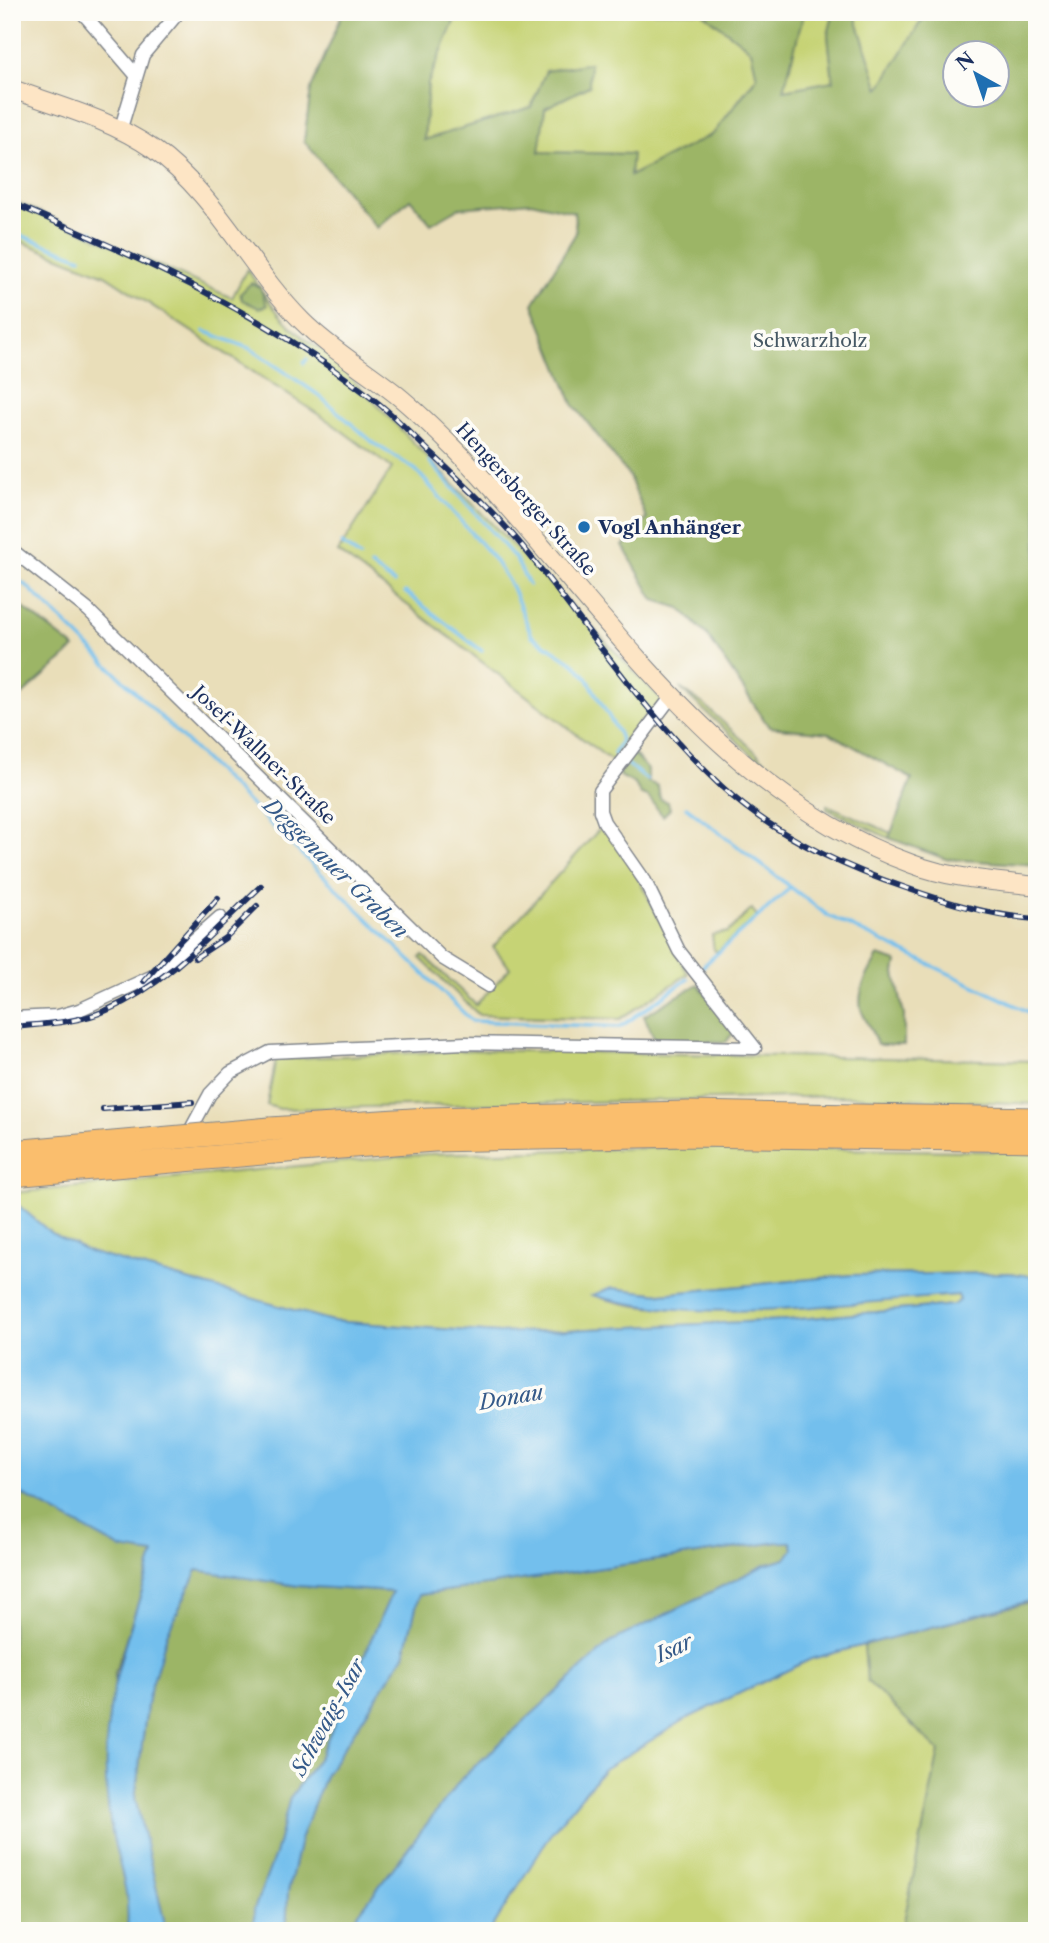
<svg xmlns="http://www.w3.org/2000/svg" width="1049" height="1943" viewBox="0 0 1049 1943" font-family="'Libre Caslon Text',serif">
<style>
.green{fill:#c6d375;stroke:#70816a;stroke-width:2}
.forest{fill:#9cb566;stroke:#5c7262;stroke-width:2;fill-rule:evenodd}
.water{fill:#73bfed;stroke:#4777a6;stroke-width:2}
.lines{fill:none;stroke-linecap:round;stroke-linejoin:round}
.stream{stroke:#73bfed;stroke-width:3.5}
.minor-casing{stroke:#82868c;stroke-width:15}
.secondary-casing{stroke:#82868c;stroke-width:20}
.motorway-casing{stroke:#82868c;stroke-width:25}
.minor{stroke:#fff;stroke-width:12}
.secondary{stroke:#fde5c5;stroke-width:18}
.motorway{stroke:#fabe6d;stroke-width:23}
.rail-casing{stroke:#1b2f5e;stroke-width:6}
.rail{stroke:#fdfcf7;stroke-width:3.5;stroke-dasharray:10;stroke-linecap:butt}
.motorway-bridge-casing{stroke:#82868c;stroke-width:25;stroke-linecap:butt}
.motorway-bridge{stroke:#fabe6d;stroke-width:23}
.poi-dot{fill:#1f6fb2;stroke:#fdfcf7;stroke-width:2.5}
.labels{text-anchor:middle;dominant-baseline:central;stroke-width:7;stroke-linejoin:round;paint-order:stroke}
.park-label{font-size:19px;fill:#465864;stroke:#fdfcf7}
.street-label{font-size:19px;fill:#1b2f5e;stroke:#fdfcf7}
.poi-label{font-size:19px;font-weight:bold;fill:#1b2f5e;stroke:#fdfcf7;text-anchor:start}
.water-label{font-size:21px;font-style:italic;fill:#355a89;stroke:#fdfcf7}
</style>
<rect width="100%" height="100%" fill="#fdfcf7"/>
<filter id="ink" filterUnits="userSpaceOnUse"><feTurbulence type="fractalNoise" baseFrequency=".0143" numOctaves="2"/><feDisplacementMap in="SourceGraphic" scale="14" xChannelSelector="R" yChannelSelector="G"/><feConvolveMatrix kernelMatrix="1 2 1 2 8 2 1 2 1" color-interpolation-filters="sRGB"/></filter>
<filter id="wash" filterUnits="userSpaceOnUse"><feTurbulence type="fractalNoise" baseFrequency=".00686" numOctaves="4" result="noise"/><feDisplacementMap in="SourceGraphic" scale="28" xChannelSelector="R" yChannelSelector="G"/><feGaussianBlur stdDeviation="1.57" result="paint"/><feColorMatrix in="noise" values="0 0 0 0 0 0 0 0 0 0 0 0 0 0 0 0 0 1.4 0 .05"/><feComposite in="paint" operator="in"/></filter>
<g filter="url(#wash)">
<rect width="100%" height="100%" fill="#e9deb9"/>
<path class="green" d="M458,12h244l49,38 6,26 -44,58 -84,43 2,-23 -93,-2 7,-44 44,-22 -43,-15 -15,36 -107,34 4,-58z
M804,12h30l-6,23 5,46 -50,9z
M854,12h83l-15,8 -43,70z
M12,200l220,98 15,-29c24,36 40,62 79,83l336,348 -32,33 -17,29 -275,-210 54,-84 -62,-46 -225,-147 -93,-37z
M680,688l23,16 68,62 -2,4z
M827,805l64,28 -2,5 -62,-29z
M604,824l25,36 59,114 -68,45 -141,-4 -59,-57 3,-3 53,50 34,-37 -17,-21z
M752,909l5,8 -39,34h-4l-2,-16 16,-3z
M475,1050l562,11v43l-194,-8 -563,13 -13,-4 9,-46z
M686,1147l351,5v125l-27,-4 -159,2 -190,19 -49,-6 -19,7c42,16 89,14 133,14 78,-1 155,-8 232,-14l2,5 -7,5 -165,15 -289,13 -167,-12 -243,-69 -38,-19 -39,-33v-7l415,-39z
M864,1645l3,36 72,70 -37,180h-412l61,-98 53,-64 82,-50 125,-60z"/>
<path class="forest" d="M343,12h115l-30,71 -4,57 107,-33 15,-36 44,-8 -1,23 -44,22 -6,44 93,2 -2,22 83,-42 44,-57 -6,-27 -49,-38h102l-20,78 49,-9 -5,-46 6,-23h20l25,77 43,-69 15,-8h100v853l-91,-6 -57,-21 23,-59 -83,-46 -60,-6 -62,-92 -27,-27 -26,-8 -31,-54 24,-27 -18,-43 -56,-72 -40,-100 43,-71 -2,-21 -43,-10 -72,6 -28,16 -21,-25 -33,29 -73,-87 7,-52zM954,52h42v42h-42z
M251,283l9,4 7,19 -8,2 -17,-8 -2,-6z
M12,599l63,49 -63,56z
M634,754l14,16v12l10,4 2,13 8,3 2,7 -7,7 -15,-19 -7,-2 -6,-11 -15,-8v-6z
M878,956l19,6 -2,11 9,42v30h-27c-4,-15 -14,-28 -16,-36 -4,-19 8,-37 17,-53z
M698,984l37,47 -9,11 -71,-2 -11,-24z
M12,1489l110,59 32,6 -39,119 -5,149 20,79 -3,30h-115z
M778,1542h13l3,7 -8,10 -21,6 -153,76 -150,137 -117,153h-59l2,-39 12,-52 25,-64 79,-121 15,-60z
M197,1570l101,16 94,6 -72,164 -30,42 -15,57 -21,55v21h-90v-11l-29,-122 13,-100 19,-64z
M1037,1600v331h-135l37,-180 -72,-70 -3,-36z"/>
<path class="water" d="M12,1200l39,33 38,19 243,69 167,12 289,-13 165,-15 7,-5 -2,-5c-111,8 -260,31 -366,0l20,-7 49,6 190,-19 159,-2 27,4v322l-226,60 -125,60 -82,50 -53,64 -61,98h-145l117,-153 150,-137 153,-76 21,-6 7,-10 -2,-7h-13l-359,53 -15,60 -79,121 -25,64 -12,52 -2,39h-32v-21l21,-55 15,-57 30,-42 72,-164 -94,-6 -101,-16 -30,64 -19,64 -13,100 29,122v11h-37c4,-46 -11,-68 -17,-110 -16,-104 14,-172 44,-267l-32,-5 -110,-60z"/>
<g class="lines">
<path class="stream" d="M12,232l69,26
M92,233v-2
M204,331l47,18 66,45 58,50 41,26 78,89 18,28 20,49 43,28 12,14 32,56 2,6 -7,14 6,5
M304,363l3,-4
M429,461l86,97 14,27
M342,544l18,13
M371,566l23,17
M12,577l15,9 445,435 148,6 68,-48
M405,592l77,59
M626,763l21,17
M686,807l141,108 210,101
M700,969l91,-82"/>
</g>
</g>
<g filter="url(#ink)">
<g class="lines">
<g class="minor-casing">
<path id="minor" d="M82,12l54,63
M120,131l23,-76 36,-43
M12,550l76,60 354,348 46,28
M672,696l-72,95v20l4,11 41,59 34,70 76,97
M12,1018l46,-2 21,-6 74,-34 67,-59
M185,1140l25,-46 20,-21 40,-21 195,-9 290,5"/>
</g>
<g class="secondary-casing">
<path id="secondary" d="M12,89c47,17 100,31 141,60 63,45 96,119 149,172 28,28 64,49 95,74 21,17 40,36 59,55 140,145 256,342 456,414 40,15 83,17 125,22"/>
</g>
<g class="motorway-casing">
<path id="motorway" d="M270,1129l158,-10 260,-6 349,6
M274,1152l160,-12 256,-5 347,5"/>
</g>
<use href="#minor" class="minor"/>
<use href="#secondary" class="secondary"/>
<use href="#motorway" class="motorway"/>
<g class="rail-casing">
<path id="rail" d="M12,203c129,55 256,112 366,200 20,16 38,36 56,53 33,31 66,62 94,97 63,79 119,164 193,233 50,47 120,80 185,102 42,15 86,28 131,31
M195,958l30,-20 32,-32
M144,981l74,-83
M12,1027c32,-3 66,-4 95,-17 61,-26 107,-80 154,-124
M103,1109l89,-7"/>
</g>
<use href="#rail" class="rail"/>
<g class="motorway-bridge-casing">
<path id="motorway-bridge" d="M12,1152l258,-23
M12,1175l262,-23"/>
</g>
<use href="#motorway-bridge" class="motorway-bridge"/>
</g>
</g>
<circle class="poi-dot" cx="584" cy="527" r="7"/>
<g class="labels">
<g class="park-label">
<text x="810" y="340">Schwarzholz</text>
</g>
<g class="street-label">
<text transform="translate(526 499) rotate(48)">Hengersberger Straße</text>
<text transform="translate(264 755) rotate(44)">Josef-Wallner-Straße</text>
</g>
<g class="poi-label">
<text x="598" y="527">Vogl Anhänger</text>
</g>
<g class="water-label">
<text transform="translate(336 868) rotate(44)">Deggenauer Graben</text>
<text transform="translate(511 1397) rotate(-10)">Donau</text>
<text transform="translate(674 1648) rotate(-25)">Isar</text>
<text transform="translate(328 1717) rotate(-61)">Schwaig-Isar</text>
</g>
</g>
<rect width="1049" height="1943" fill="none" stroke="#fdfcf7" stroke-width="42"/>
<g transform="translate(976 74) rotate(320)"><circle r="33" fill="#fdfcf7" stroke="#a3aaba" stroke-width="2"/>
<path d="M0-5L12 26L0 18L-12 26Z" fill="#1f6fb2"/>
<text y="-10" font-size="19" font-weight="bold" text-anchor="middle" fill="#1b2f5e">N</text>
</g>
</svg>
